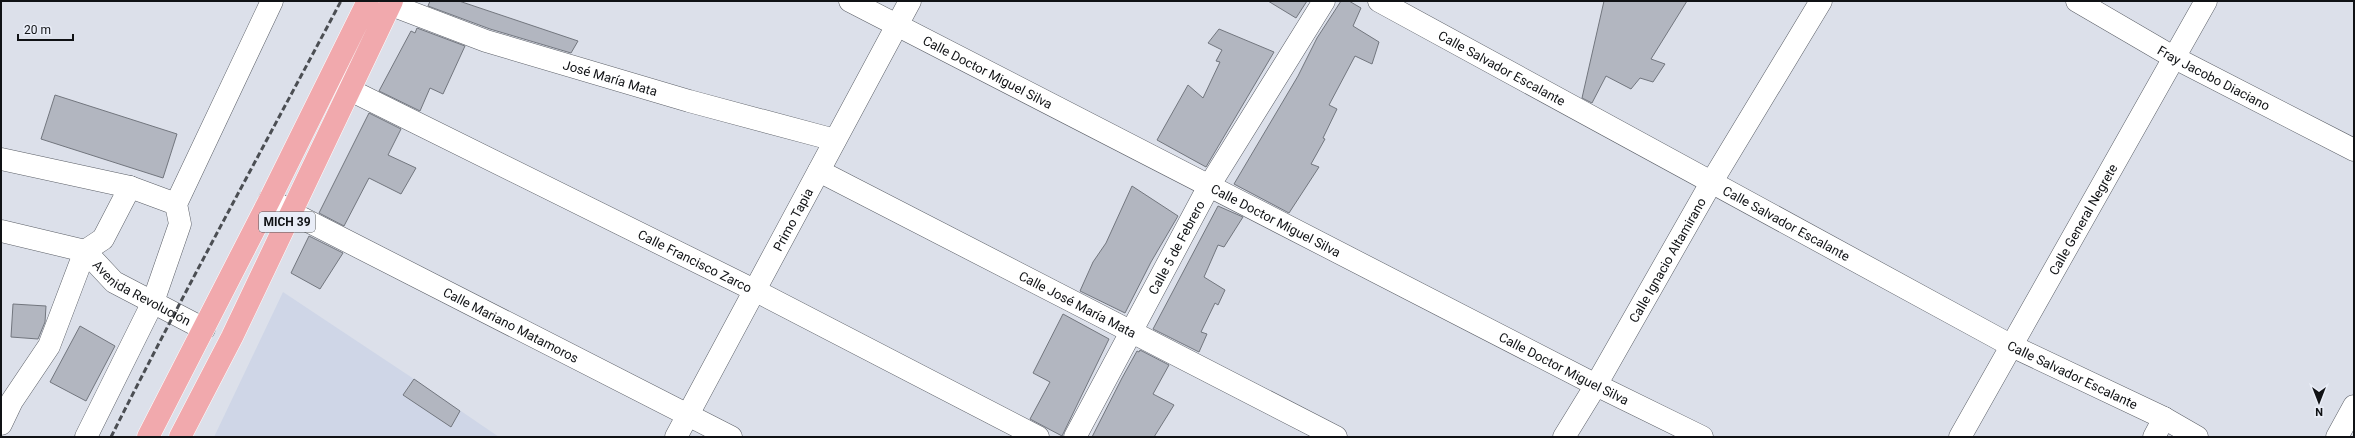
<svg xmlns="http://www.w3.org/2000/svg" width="2355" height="438" viewBox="0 0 2355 438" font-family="Roboto,sans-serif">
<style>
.built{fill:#cfd6e7}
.building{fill:#b2b6c0;stroke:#72767e}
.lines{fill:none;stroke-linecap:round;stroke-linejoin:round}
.minor-casing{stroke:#5b5f67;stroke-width:23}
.major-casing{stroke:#fff;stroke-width:23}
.minor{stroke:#fff;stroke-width:22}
.major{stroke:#f1a9ad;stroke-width:22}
.rail{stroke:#4b4e53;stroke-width:3;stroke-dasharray:6 3;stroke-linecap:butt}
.labels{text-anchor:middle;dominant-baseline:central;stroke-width:3.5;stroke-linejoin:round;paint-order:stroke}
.shield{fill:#e9edf7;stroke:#515459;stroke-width:1}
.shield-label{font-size:12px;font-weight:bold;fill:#101215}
.street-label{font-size:13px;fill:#101215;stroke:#e9edf7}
</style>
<rect width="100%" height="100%" fill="#dce0ea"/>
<path class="built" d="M283,292l131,87 85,58h-285z"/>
<path class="building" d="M430,1h29l119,40 -7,12 -81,-24 -62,-23z
M1268,1h39l-11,17z
M1341,1h8l12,7 -8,18 26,16 -7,22 -17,-8 -26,49 8,4 -14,29 2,1 -14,25 8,3 -30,46 -55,-29 64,-108 19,-38z
M1604,1h83l-36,58 14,5 -12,18 -13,-4 -9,11 -25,-13 -14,27 -10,-5z
M417,28l48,18 -22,48 -13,-6 -10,23 -41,-20 32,-60 4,2z
M1219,29l55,23 -68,115 -49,-27 31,-55 15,13 17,-36 -4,-1 6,-11 -14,-7z
M55,95l122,39 -14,44 -122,-39z
M369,113l32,16 -13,26 28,13 -15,26 -32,-16 -25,48 -25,-13z
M1132,186l46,30 -27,46 -26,51 -45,-22 13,-29 13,-19z
M1218,206l25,11 -19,30 -6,-2 -14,32 21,13 -7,15 -3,-2 -14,29 6,2 -8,18 -46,-23z
M309,236l34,17 -23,36 -29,-16z
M13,304l33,2 -1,16 -7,17 -27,-2z
M1063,314l46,25 -47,97 -32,-17 20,-37 -17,-9z
M80,326l35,20 -29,55 -36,-19z
M1140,350l29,15 -16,29 21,11 -20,32h-62l30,-59 15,-27 2,1z
M414,379l46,32 -9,16 -48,-32z"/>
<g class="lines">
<g class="minor-casing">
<g id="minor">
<path id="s1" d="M381,1l105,40 203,60 146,39"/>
<path id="s2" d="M850,1l746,384 106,52"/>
<path id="s3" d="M1379,1l633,345 152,72 33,19"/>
<path id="s4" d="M2077,1l96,56 181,93"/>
<path id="s5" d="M350,90l406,201 282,146"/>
<path d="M1,159l129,28 46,17"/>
<path id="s6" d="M819,171l517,266"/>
<path id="s7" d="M270,199l22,14 439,224"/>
<path id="s8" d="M1,231l84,20 29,31 90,47"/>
<path d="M1,424l11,-23 37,-55 36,-95 18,-12 27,-52"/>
<path d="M86,437l67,-135 27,-78 -4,-20 96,-203"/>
<path id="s9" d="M676,437l234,-436"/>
<path id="s10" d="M1075,437l134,-251 115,-185"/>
<path id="s11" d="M1564,437l32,-52 115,-202 110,-182"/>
<path id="s12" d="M1960,437l246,-436"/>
<path d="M2154,437l10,-19"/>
<path d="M2337,437l17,-31"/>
</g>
</g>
<g class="major-casing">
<path id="major" d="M148,437l122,-238 98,-198
M180,437l52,-100 160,-336"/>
</g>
<use href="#minor" class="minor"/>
<use href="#major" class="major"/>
<path class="rail" d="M111,437c74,-147 153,-291 230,-436"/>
</g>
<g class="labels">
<rect class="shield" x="259" y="212" width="56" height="20" rx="3"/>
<g class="shield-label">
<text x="287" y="222">MICH 39</text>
</g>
<g class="street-label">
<text stroke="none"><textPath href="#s3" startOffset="140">Calle Salvador Escalante</textPath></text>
<text stroke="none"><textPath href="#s2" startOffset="155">Calle Doctor Miguel Silva</textPath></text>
<text stroke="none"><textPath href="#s1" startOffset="242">José María Mata</textPath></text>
<text stroke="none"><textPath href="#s4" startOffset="157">Fray Jacobo Diaciano</textPath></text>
<text stroke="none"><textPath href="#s9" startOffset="247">Primo Tapia</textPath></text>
<text stroke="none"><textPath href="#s12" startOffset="250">Calle General Negrete</textPath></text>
<text stroke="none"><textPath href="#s2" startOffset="479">Calle Doctor Miguel Silva</textPath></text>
<text stroke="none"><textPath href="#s3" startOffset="464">Calle Salvador Escalante</textPath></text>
<text stroke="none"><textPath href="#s10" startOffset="215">Calle 5 de Febrero</textPath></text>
<text stroke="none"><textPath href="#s11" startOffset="205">Calle Ignacio Altamirano</textPath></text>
<text stroke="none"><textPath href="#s5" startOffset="385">Calle Francisco Zarco</textPath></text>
<text stroke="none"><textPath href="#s8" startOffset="158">Avenida Revolución</textPath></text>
<text stroke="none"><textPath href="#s6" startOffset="291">Calle José María Mata</textPath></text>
<text stroke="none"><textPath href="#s7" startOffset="272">Calle Mariano Matamoros</textPath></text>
<text stroke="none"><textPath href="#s2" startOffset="803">Calle Doctor Miguel Silva</textPath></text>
<text stroke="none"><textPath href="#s3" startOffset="788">Calle Salvador Escalante</textPath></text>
</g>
</g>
<rect width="2355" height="438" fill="none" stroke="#101215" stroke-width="4"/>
<g transform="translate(2319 402) rotate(180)" stroke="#e9edf7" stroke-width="3" paint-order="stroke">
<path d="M0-3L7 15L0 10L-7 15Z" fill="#101215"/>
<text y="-6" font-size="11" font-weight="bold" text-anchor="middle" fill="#101215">N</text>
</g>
<path d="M18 34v6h55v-6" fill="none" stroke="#101215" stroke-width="2"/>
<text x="24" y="34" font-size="12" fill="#101215" stroke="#e9edf7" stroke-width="3" paint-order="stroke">20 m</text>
</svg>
